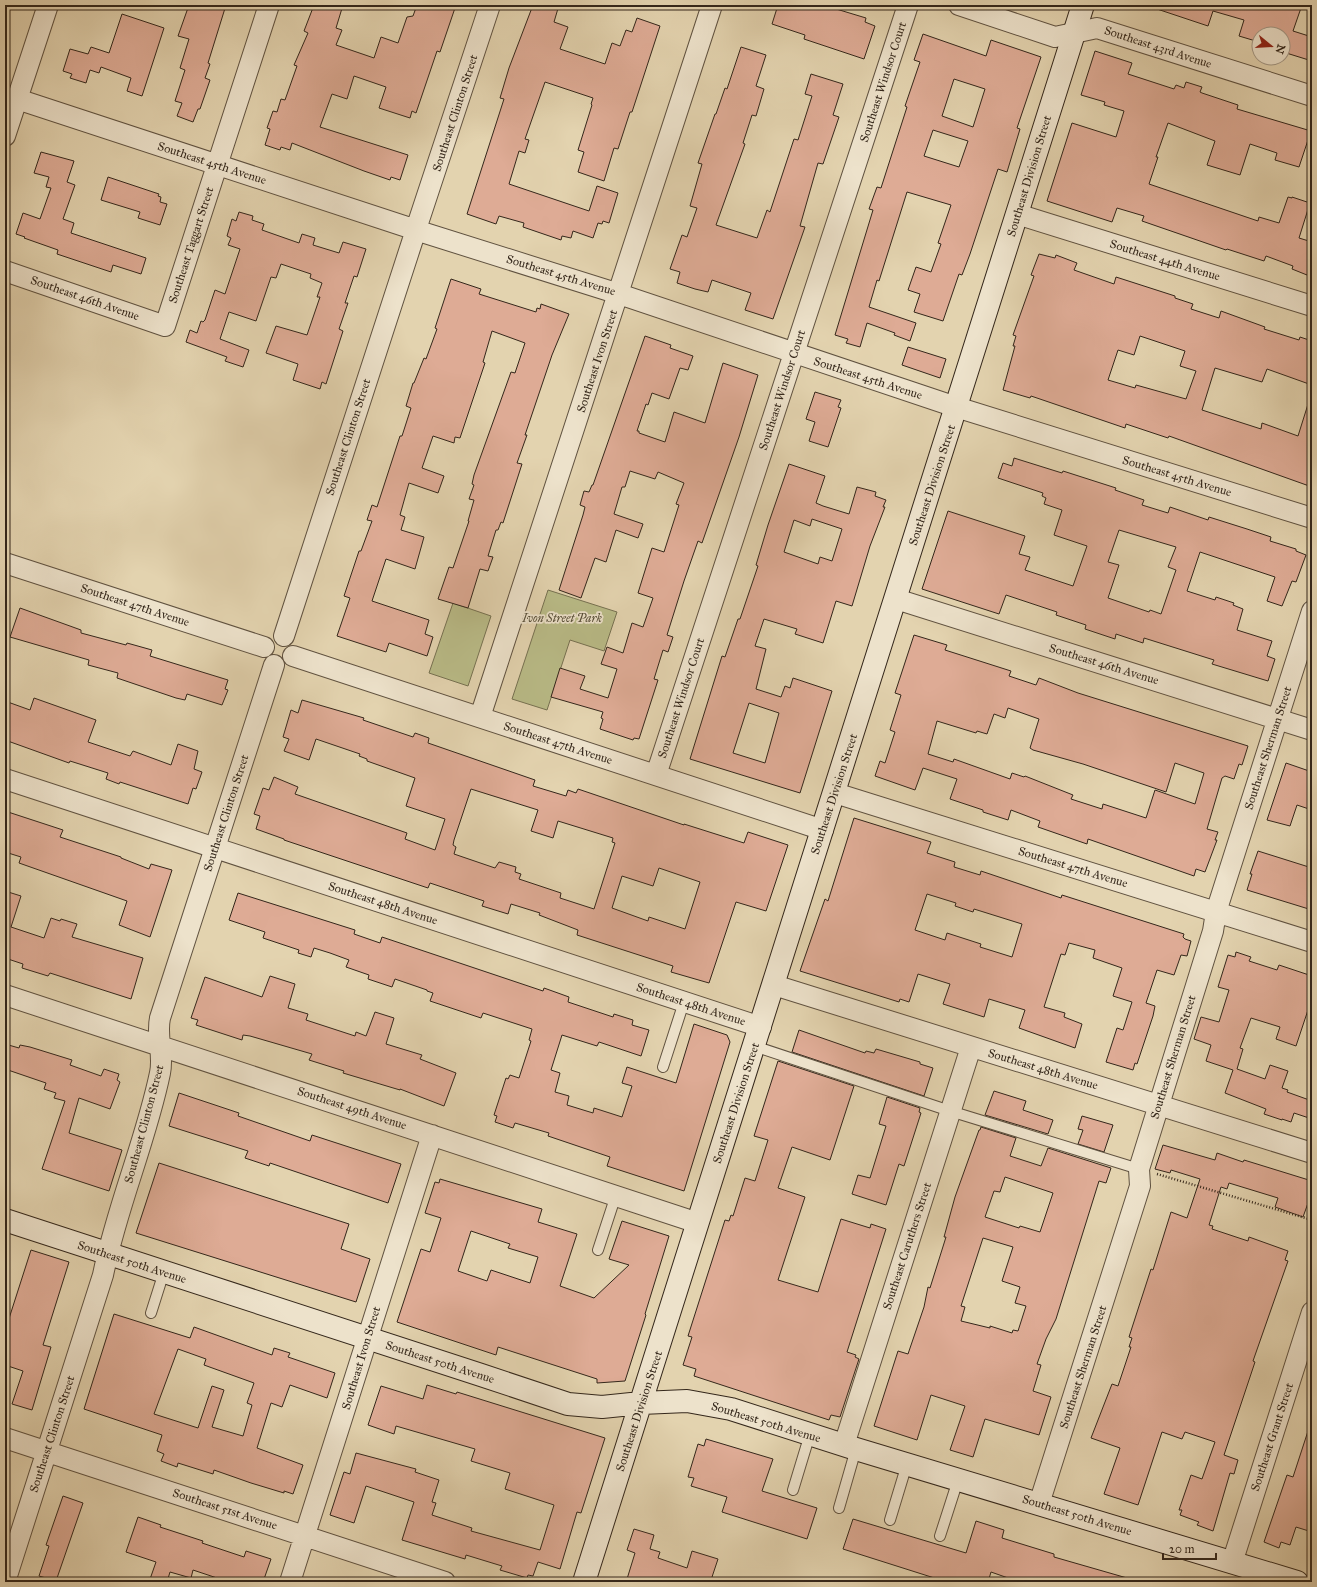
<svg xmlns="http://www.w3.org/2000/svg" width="1317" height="1587" viewBox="0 0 1317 1587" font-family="'IM FELL Great Primer',serif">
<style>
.green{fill:#b9bb87;stroke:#767151}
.building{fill:#deab95;stroke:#34271b;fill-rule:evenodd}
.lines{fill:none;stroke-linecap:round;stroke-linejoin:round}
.service-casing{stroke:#605240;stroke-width:12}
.minor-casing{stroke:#605240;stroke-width:22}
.secondary-casing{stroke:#34271b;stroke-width:24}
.path{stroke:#34271b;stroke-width:2.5;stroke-dasharray:1 2;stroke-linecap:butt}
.service{stroke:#ede2cb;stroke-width:10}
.minor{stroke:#ede2cb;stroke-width:20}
.secondary{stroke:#ede2cb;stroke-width:22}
.labels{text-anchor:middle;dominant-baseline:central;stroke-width:3.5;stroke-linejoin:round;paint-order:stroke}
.street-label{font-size:12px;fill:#34271b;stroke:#ede2cb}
.park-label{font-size:12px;font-style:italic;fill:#554c36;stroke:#ede2cb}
</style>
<rect width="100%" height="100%" fill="#e3d3af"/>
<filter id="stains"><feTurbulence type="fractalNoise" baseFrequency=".005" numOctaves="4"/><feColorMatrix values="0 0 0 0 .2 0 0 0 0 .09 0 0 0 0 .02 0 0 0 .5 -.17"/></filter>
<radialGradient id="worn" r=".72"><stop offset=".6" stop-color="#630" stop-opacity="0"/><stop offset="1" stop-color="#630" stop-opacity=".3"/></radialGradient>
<path class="green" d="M548,590l69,22 -13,39 -34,-11 -23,70 -35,-11z
M453,603l38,13 -23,70 -39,-13z"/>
<path class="building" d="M189,5h37l-18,58 2,1 -5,14 5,2 -10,29h-2l-5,13 -16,-6 5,-13 -7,-2 10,-31 -5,-2 9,-29 -11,-3z
M314,5h29l-7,23 6,2 -6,15 38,13 7,-21 17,6 9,-26 6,-1 4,-11h39l-16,47 -3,-1 -21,62 -4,-2 -2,7 -31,-10 7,-21 -32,-11 -7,23 -15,-5 -12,33 88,28 -8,25 -9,-3 -1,3 -26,-9 -72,-28 -2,7 -9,-3 -1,3 -15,-5 5,-16 -3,-1 6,-17 4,1 4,-13 4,1 12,-34 -3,-1 14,-32 -4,-2z
M533,5h26l-5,17 14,5 -8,22 45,15 7,-21 8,3 6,-16 6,2 5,-14 23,8 -28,86h-2l-12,37 -4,-1 -10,33 -26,-9 6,-20 -6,-2 14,-45 -1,-1 2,-6 -48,-16 -20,57 4,1 -4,13 -6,-2 -10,33 80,27 8,-25 21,7 -9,30 -6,-2 -1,3 -4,-1 -5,15 -20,-7 -2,7 -9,-2 -1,4 -38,-13 1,-4 -25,-7 -3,8 -29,-10 37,-115 -4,-1 9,-30z
M778,5h45l43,13 -1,4 10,4 -11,33 -60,-20 1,-4 -33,-11z
M1155,5h147l-9,26 19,6v24l-29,-9v-18h-24v8l-20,-6 5,-16 -31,-9 -5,15 -54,-18z
M122,14l42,14 -22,68 -15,-5 4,-13 -30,-11 -2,6 -9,-3 -4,13 -16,-5 2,-4 -9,-3 7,-22 18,5 3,-7 18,6z
M923,34l63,22 5,-16 50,17 -24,71 3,1 -13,43 -9,-3 -28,85 -8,21 -3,-1 -16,47 -29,-9 6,-18 -12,-4 8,-23 15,5 10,-28 -3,-1 13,-38 -44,-13 -28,89 -2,-1 -8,27 47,16 -6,18 -16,-6 1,-2 -28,-10 -7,24 -14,-4 2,-4 -13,-4 38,-125 -4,-1 8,-22 4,1 26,-81 -2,-1 15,-44 -6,-2zM954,79l31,10 -12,38 -31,-11zM933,130l35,11 -9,26 -35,-11z
M741,47l25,8 -10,31 8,3 -8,27 -4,-1 -9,28 2,1 -29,81 41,13 10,-28 3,2 24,-73 4,1 14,-44 -7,-2 6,-20 32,10 -10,31 6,2 -16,47 -5,-1 -18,63 5,1 -32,92 -28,-9 6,-17 -39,-13 -4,12 -13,-3 -18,-6 3,-11 -10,-3 12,-34 5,2 10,-29 -7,-2 12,-42 -4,-1 17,-49h1l9,-26 2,1z
M1095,51l37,12 -4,11 46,15 2,-4 8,3 2,-6 16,5 -2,5 2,1 36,12 -1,4 74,22 -12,36 -24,-7 2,-7 -27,-9 -10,31 -33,-10 8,-24 -47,-18 -12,34h2l-9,27 109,37 1,-4 20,6 9,-26 4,1v-1l18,6 -11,35 13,4v29l-3,-1 -2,5 -15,-6 1,-3 -27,-10 -2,5 -37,-12 -1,1 -84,-29 2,-5 -27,-8 -5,14 -65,-21 25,-78 44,14 8,-26 -20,-6 1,-3 -24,-7z
M41,152l33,9 -7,21 8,3 -12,34 11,4 -3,10 75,25 -5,16 -28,-9 -2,7 -54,-18 1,-4 -34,-12 1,-1 -9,-3 7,-21 17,6 11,-31 -5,-1 3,-10 -15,-4z
M108,177l51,17 -1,2 3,1 -1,5 7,2 -7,21 -22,-7 2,-6 -39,-12z
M239,212l14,4 -1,4 12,4 -2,6 37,13 3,-9 13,4 -2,7 26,8 4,-11 23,7 -9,28 -3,-1 -9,27h3l-9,26 4,2 -17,53 -4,-2 -2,7 -27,-9 5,-16 -32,-11 10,-27 31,9 13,-38h-3l5,-14 -12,-5 1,-4 -30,-10 -5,14 -5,-1 -15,44 -27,-9 -9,27 29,11 -6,17 -18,-6 2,-4 -41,-15 4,-12 7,3 4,-12 2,1 2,-2 10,-30 10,4 15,-45 -12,-4 3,-7 -4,-2 5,-17 4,2z
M1039,254l16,4 1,-3 21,8 -3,7 40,14 2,-7 59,19v2l18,6 -2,5 28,9 2,-7 44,16 -1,2 35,11 1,-3 12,4v35l-3,8 -42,-15 -5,13 -47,-14 -13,42 59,19 1,-6 36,13 11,-35h3v86l-143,-51 -1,2 -42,-14 -1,4 -91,-31 -3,-1 -1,2 -27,-8 12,-44h-2l3,-10 -3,-1 21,-59 -3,-1zM1140,336l45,15 -5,15 16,5 -10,28 -50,-14 -1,3 -27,-8 10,-30 16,5z
M451,279l30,10 -2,5 57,18 1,-4 3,1 1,-5 28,10 -17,41 -27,80h2l-10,28 5,1 -19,59 -2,-1 -3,8h-2l-8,26 5,1 -5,14 -8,-2 -12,39 -30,-9 11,-32 4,1 16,-47h-1l6,-21 -5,-1 5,-14 -2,-1 2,-9 37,-103 4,1 10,-30 -33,-12 -9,31 2,1 -25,75 -5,-1 -1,6 -21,-7 -11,32 22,8 -6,17 -29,-10 -9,32 5,2 -4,13 23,7 -9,32 -29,-10 -14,42 57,19 -4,14 8,3 -6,19 -38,-13 -3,9 -49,-16 13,-38 -6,-2 15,-45h2l11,-30 -5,-1 5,-15 5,2 23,-71h2l9,-28 -5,-2 7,-23h1l10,-25 2,1 11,-30 -2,-1z
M645,336l26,9 -1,3 23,8 -5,14 -8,-2 -11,31 -17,-6 -4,12 -2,-1 -9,27h2v2l26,9 9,-30 31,11 18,-60 35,12 -19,62 -37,106 -4,-2 -14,40 -17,54 6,2 -5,15 -5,-2 -9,29 4,1 -19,59 -5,-1 -1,2 -33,-11 3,-10 -2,-1 2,-6 -52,-15 9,-29 25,8 -5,13 28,9 9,-29 -16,-5 6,-17 16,6 9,-30 11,4 10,-29 -15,-5 14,-45 12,4 15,-47 -3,-1 8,-21 -26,-11 -3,7 -25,-8 -5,16h-3l-8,27 29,10 -5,14 -22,-8 -10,32 -11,-4 -14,40 -22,-8 24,-75 2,-8 -5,-2 4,-14 5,1 3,-7h1z
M908,347l38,12 -6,19 -38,-13z
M815,392l26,8 -3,7 3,1 -13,39 -19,-6 6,-19 -9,-3z
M1014,458l48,15 1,-2 53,17 -1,2 29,10 -2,5 26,8 2,-6 38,13 1,-3 38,12 24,8 -1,4 26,8v2l10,4 -10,27 -4,-1 -10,25 -15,-5 8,-24 -75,-25 -13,39 28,9 1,-3 18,6 -1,2 10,4 -6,21 35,11 -5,15 8,3 -7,22 -56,-17 2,-4 -70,-22 -1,5 -27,-9 -1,5 -30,-10 1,-4 -30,-10 1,-3 -51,-17 -7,19 -77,-25 26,-78 77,25 -6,18 11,3 -5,13 48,16 14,-40 -33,-11 8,-25 -18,-6 2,-6 -4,-2 1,-3 -45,-15 5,-15 9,3zM1119,530l57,17 -8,20 8,3 -15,44 -11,-4 -1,2 -41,-14 11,-33 -11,-3z
M789,464l36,12 -9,27 7,3 26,8 8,-27 19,5 -1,4 11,4 -3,7h2l-15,39 -18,60 -16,-5 -13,42 -28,-9 2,-5 -33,-10 -9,27 11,3 -10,40 25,8 4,-11 5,2 3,-10 39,13 -32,102 -110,-34 32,-103 3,1 13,-38h2l18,-53 -2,-1 12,-40zM812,519l30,10 -10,32 -12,-4 -2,7 -34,-12 10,-32 16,6zM749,703l30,10 -14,50 -32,-10z
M20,608l61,22v3l45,12 1,-2 25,7 -2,6 78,24 -3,9 3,1 -6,15 -35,-11 -2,6 -9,-2 -59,-20 1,-5 -30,-8 1,-5 -79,-23z
M914,635l33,10 -2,5 66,21 -2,5 27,9 3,-7 39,15 170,53 -6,19 -3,-1 -5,15 -9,-3 -3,2 -15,51 11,3 -3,8h2l-12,32 -9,-3 -2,7 -106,-37 -1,5 -49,-17 2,-6 -29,-11 -3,10 -25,-8v-2l-33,-11 7,-20 -34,-11 -8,22 -40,-14 5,-15 5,2 10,-31 -5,-2 11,-35 -6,-2zM1008,708l31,11 -9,29 3,2 50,14 83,28 9,-29 29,10 -9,31 -40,-14 -9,28 -43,-14 -1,5 -31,-10 2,-4 -48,-19 -1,1 -12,-4 -2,6 -56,-20 -1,3 -25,-8 9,-33 39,12 1,-2 10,3 7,-20 11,4z
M34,698l62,22 -8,22 42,14 3,-5 38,14 7,-21 20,7 -4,18 8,3 -6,17 -3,-1 -5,16 -68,-22 -1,2 -13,-5 2,-6 -38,-12 -1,2 -64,-23v-39l25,9z
M302,700l62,18 -1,2 50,17 2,-4 14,5 -1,5 107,37 -2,6 33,10 2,-6 8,3 2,-4 106,36v-1l60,19 4,-11 40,13 -22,66 -30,-9 -27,81 -38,-11 2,-6 -96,-31 1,-5 -39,-15 1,-2 -29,-9 -3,10 -26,-8 2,-5 -54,-18 -2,5 -144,-48v-1l-28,-10 4,-13 -6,-2 9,-26 6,2 5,-13 24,10 -3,7 112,39 -2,6 30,11 10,-31 -39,-13 9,-28 -48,-17v-2l-8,-3 1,-2 -44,-15 -7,21 -25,-9 5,-12 -6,-2 8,-27 7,3zM471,789l67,21 -7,21 22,7 5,-17 55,17 -1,4 3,1 -21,66 -34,-11 1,-5 -42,-14 2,-5 -6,-2 1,-5 -17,-5 -4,6 -41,-14 2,-7 -3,-2 1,-5zM659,868l41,14 -15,47 -36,-12 -1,4 -36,-13 10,-32 31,10z
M1286,763l26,9v38l-15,-5 -7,21 -23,-6z
M5,811l58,19 -3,7 61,20v1l28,11 2,-5 21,6 -22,67 -31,-12 8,-24 -108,-38 2,-6 -16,-5z
M854,818l77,24 -4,11 28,9 -1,5 26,8 1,-4 80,27 1,-3 122,39 -1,3 2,2 6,2 -4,15 -6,-1 -7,20 -17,-5 -11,33 9,3 -2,10 -16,48 -2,-1 -2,7 -27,-8 11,-34 6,2 9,-28 -19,-6 9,-28 -29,-10 2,-8 -26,-7 -4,12 -4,-1 -17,53 21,6 -1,4 18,7 -7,24 -56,-20 6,-18 -36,-11 -5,18 -41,-13 7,-20 -32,-10 -9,28 -9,-3 -1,3 -99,-31 25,-72 3,2zM927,894l29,9 -1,3 18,6 1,-3 48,15 -10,33 -32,-10 1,-3 -34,-11 -2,7 -30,-10z
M1258,851l54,17v42l-65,-20 5,-16h-2z
M5,891l16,5 -10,31 33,11 7,-20 9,3 1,-2 16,5 -5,13 71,21 -12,41 -81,-26 -2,3 -26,-8 1,-4 -18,-6z
M238,893l117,37 -1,4 26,9 2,-6 161,54 1,-3 25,9 -1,5 45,15 1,-3 19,6 -1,5 17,5 -8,26 -42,-14 -2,4 -35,-11 -11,35 9,3 -5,19 14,4 -2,9 26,8 1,-5 28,9 10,-31 -10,-3 5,-16 49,16 18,-59 33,11 3,7 -46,149 -77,-25 3,-9 -62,-21 1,-3 -34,-10 -2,5 -18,-6 2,-6 -3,-1 12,-37 2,1 2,-4 9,3 12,-37 -2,-1 3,-11 -49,-16 -2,5 -51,-17 3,-8 -6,-2v-1l-32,-11 -3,8 -24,-8 1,-4 -23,-8 3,-7 -19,-7 -16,-5 -3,9 -13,-4 1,-3 -36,-12 2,-6 -36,-12z
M1236,952l15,5 -2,4 28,9 2,-5 33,11v32l-3,-1 -13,39 -20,-7 4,-12 -29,-9 -11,30 3,1 -6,20 28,10 5,-14 18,6 -6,17 6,2 -1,2 25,9v18l-18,-6 -3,9 -9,-3v1l-18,-6 2,-5 -41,-16 8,-23 -27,-9 5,-16 -17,-6 7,-22 18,5 10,-32 -11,-3 10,-32 7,2z
M270,976l25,8 -7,24 20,6 -2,6 49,16 1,-4 10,4 9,-24 19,6 -8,26 36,11 -2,4 36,14 -12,33 -44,-17v1l-57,-17 1,-2 -35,-11 3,-6 -62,-18 -7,-1 -1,5 -46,-15 2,-5 -7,-2 14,-41 57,20z
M799,1030l66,23 1,-2 8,2 2,-4 44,13v2l13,4 -9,28 -132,-44z
M5,1044l14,4 1,-3 10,2 42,13 -2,5 31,11 3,-7 15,5 -2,6 3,2 -10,27 -31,-11 -10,35 53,17 -13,41 -67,-22 23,-68 -11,-3 2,-5 -12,-4 2,-6 -41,-14z
M778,1061l76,25 -24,74 -38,-13 -14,41 27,9 -27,83 40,12 23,-73 29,9 1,-4 15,5 -39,123 9,3 -1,2 4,2 -19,58 -9,-2 -2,5 -135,-44 2,-7 -13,-4 9,-28 -4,-1 37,-116 4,1 2,-6 2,1 12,-38 10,3 13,-41 -14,-4z
M994,1091l32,10 -3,9 30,10 -5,14 -63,-19z
M179,1093l60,20 -1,3 72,25 2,-6 89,29 -13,39 -118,-40 -1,3 -24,-8 3,-7 -79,-25z
M887,1097l33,11 -1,4 2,1 -17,53 -5,-2 -13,41 -34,-11 6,-19 12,3 16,-52 -7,-2z
M1082,1116l31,9 -9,27 -26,-8 5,-14 -5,-1z
M981,1127l35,11 -6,18 31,10 7,-18 63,20 -5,15 -7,-2 -43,138 -10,20 -9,25 4,1 -8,26 18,6 -12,38 -54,-16 -12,38 -23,-7 15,-44 -34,-11 -14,45 -43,-14 24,-75 10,3 16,-47 4,-20 2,1 16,-51h-2l11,-40 24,-67h1zM1005,1177l48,16 -13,39 -20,-6 -1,2 -34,-11 9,-26 6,1zM983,1238l30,9 -11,34 18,6 -5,16 11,3 -8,25 -5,-1 -1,3 -22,-7v2l-29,-7 4,-14 -4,-1z
M1163,1145l52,15 2,-7 26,9 1,-2 68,21v11l-9,25 -28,-10 3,-9 -49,-15 -2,6 -6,-2 -12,38 4,1 -1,3 36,12 1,-4 39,14 -3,9 3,1 -35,100 2,1 -31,93 14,5 -4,14 -4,-1 -17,58 -16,-6 2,-3 -19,-7 2,-5h-3l12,-35 11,4 13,-37 -30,-10 -3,7 -20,-7 -24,73 -34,-11 16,-46 -29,-10 21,-54 6,2 13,-39h-2l3,-9 -3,-1 22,-68 2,1 18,-58 16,6 13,-39 -29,-9 -1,3 -15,-4z
M159,1163l190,61 -8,25 29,10 -14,43 -220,-69z
M440,1179l102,30 -4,13 39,12 -17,52 34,12 35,-33 -20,-6 13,-38 47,15 -24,78 1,1 -21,66 -28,2v-4l-99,-32 -2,8 -99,-33 24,-73 9,3 11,-34 -16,-5 10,-31 4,1zM471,1231l39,13 -2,4 30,9 -8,26 -39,-13 -4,11 -29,-10z
M31,1250l38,12 -26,83 8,2 -19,63 -20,-6 11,-33 -18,-6v-34z
M114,1314l76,24 4,-11 78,28 2,-7 16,5 -2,4 47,16 -8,25 -37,-13 -8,22 -11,-4 -14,45 46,17 -10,29 -9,-3v2l-33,-10 -37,-13 -1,4 -35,-11 -1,4 -16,-6 3,-7 -7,-3 5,-16 -78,-26zM178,1349l28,10 -2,6 50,18 -7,20 5,2 -9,31 -31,-9 12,-37 -12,-4 -14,42 -44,-14z
M427,1385l29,9 1,-2 148,46 -24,75 -4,-1 -17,57 -22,-7 -5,14 -5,-1 -1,3 -27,-8 2,-4 -36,-11 -1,4 -63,-19 12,-38 -48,-16 -12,37 -24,-8 14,-43 6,2 6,-21 60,16 -1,3 24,8 -7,22 4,1 -4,12 40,13 -1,3 69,19 14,-45 -49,-16 5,-16 -39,-12 4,-12 -79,-23 -2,8 -26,-9 13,-39 42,13z
M1309,1428l3,1v103l-16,-5 -6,18 -9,-3 -2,6 -15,-6 23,-67 6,2z
M706,1439l67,20 -11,32 55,17 -10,31 -85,-27 5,-15 -36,-11 3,-8 -6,-1 10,-33 6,2z
M63,1496l20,7 -27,78 -17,-5 10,-30 -3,-1z
M138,1517l23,8 -1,2 43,14 -1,2 42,14 2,-6 25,8 -8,23h-34l-36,-12 -2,8 -21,-6 -3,10h-18l7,-20 -30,-10z
M853,1519l113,34 10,-32 28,9 -2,8 52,16v3l73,21v4h-93l-12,-4 -1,2 -10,-1 -20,-7 -3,10h-41l-104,-33z
M634,1529l20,6 -4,14 10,3 -2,6 29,10 5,-17 26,8 -6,18 8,3 -1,2h-82l-10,-3 8,-26 -8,-3z"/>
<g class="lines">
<g class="service-casing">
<path id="service" d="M754,1046l196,65 189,58
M663,1067l21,-65
M598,1250l18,-55
M151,1313l13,-41
M793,1490l17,-56
M839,1508l17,-59
M890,1520l17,-56
M940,1536l18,-56"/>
</g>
<g class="minor-casing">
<path id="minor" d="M959,5l96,32 42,-9 215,68
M17,99l390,128
M5,136l43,-131
M1017,214l295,92
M419,220l71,-215
M425,233l194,61 337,113 356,111
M5,271l160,55 104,-321
M5,563l259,84
M896,599l416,131
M284,636l129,-397
M293,656l530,174
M480,717l232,-712
M656,775l252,-770
M5,779l756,248
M835,793l477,149
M774,985l538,168
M5,995l693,228
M5,1438l440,144
M844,1445l127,-398
M1039,1504l101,-318 -1,-17 74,-238 3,-19 96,-301
M1232,1563l80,-251
M5,1582l98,-307c14,-69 43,-134 57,-202 4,-18 -4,-37 0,-55l114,-353
M290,1582l142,-447"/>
</g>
<g class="secondary-casing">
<path id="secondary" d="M5,1220l476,155 87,29 34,3 39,-4 46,-2 44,8 125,40 441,133
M584,1582l499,-1577"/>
</g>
<path class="path" d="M1157,1174l155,46"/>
<use href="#service" class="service"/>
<use href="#minor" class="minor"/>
<use href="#secondary" class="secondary"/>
</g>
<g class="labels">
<g class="street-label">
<text transform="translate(1158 47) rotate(18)">Southeast 43rd Avenue</text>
<text transform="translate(883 82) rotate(-72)">Southeast Windsor Court</text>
<text transform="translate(455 113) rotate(-72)">Southeast Clinton Street</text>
<text transform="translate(212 163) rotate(18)">Southeast 45th Avenue</text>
<text transform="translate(1029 176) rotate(-73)">Southeast Division Street</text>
<text transform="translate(191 245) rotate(-72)">Southeast Taggart Street</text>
<text transform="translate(1165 260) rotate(17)">Southeast 44th Avenue</text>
<text transform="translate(561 275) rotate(17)">Southeast 45th Avenue</text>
<text transform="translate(85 298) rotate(19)">Southeast 46th Avenue</text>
<text transform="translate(597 361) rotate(-72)">Southeast Ivon Street</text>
<text transform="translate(868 378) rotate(18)">Southeast 45th Avenue</text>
<text transform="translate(782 390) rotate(-72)">Southeast Windsor Court</text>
<text transform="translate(348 437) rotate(-72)">Southeast Clinton Street</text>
<text transform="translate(1177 476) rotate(17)">Southeast 45th Avenue</text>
<text transform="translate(932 485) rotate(-72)">Southeast Division Street</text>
<text transform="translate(135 605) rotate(18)">Southeast 47th Avenue</text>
<text transform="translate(1104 664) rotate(17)">Southeast 46th Avenue</text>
<text transform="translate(681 698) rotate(-72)">Southeast Windsor Court</text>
<text transform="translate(558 743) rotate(18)">Southeast 47th Avenue</text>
<text transform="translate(1268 748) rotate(-72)">Southeast Sherman Street</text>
<text transform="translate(834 794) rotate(-72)">Southeast Division Street</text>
<text transform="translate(226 813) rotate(-72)">Southeast Clinton Street</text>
<text transform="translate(1073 867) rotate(17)">Southeast 47th Avenue</text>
<text transform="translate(383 903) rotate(18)">Southeast 48th Avenue</text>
<text transform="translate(691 1004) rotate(18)">Southeast 48th Avenue</text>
<text transform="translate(1173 1057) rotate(-73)">Southeast Sherman Street</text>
<text transform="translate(1043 1069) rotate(17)">Southeast 48th Avenue</text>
<text transform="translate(736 1103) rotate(-72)">Southeast Division Street</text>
<text transform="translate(352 1108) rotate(18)">Southeast 49th Avenue</text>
<text transform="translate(144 1124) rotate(-75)">Southeast Clinton Street</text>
<text transform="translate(907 1246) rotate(-72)">Southeast Caruthers Street</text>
<text transform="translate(132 1262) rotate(18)">Southeast 50th Avenue</text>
<text transform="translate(361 1358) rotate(-73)">Southeast Ivon Street</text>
<text transform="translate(440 1362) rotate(18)">Southeast 50th Avenue</text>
<text transform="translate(1083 1367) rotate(-72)">Southeast Sherman Street</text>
<text transform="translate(639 1411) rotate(-72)">Southeast Division Street</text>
<text transform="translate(766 1422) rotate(17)">Southeast 50th Avenue</text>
<text transform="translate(52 1434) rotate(-72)">Southeast Clinton Street</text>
<text transform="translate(1272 1437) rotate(-72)">Southeast Grant Street</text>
<text transform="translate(225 1509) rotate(18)">Southeast 51st Avenue</text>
<text transform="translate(1077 1515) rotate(17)">Southeast 50th Avenue</text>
</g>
<g class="park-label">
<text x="562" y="618">Ivon Street Park</text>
</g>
</g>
<rect width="1317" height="1587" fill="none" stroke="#e3d3af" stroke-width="20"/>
<rect x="6" y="6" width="1305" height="1575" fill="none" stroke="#34271b" stroke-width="2"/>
<rect x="10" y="10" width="1297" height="1567" fill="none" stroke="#34271b"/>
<g transform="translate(1271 46) rotate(108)"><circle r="19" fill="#ede2cb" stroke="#a39785"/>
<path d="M0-3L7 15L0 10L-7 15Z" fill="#8f2418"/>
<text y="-6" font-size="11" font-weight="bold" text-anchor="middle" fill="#34271b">N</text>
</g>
<path d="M1163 1553v6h53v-6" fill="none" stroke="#34271b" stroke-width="2"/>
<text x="1169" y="1553" font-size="12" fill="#34271b" stroke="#ede2cb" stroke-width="3" paint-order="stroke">20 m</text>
<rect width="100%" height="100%" filter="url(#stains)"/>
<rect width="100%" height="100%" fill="url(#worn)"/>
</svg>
